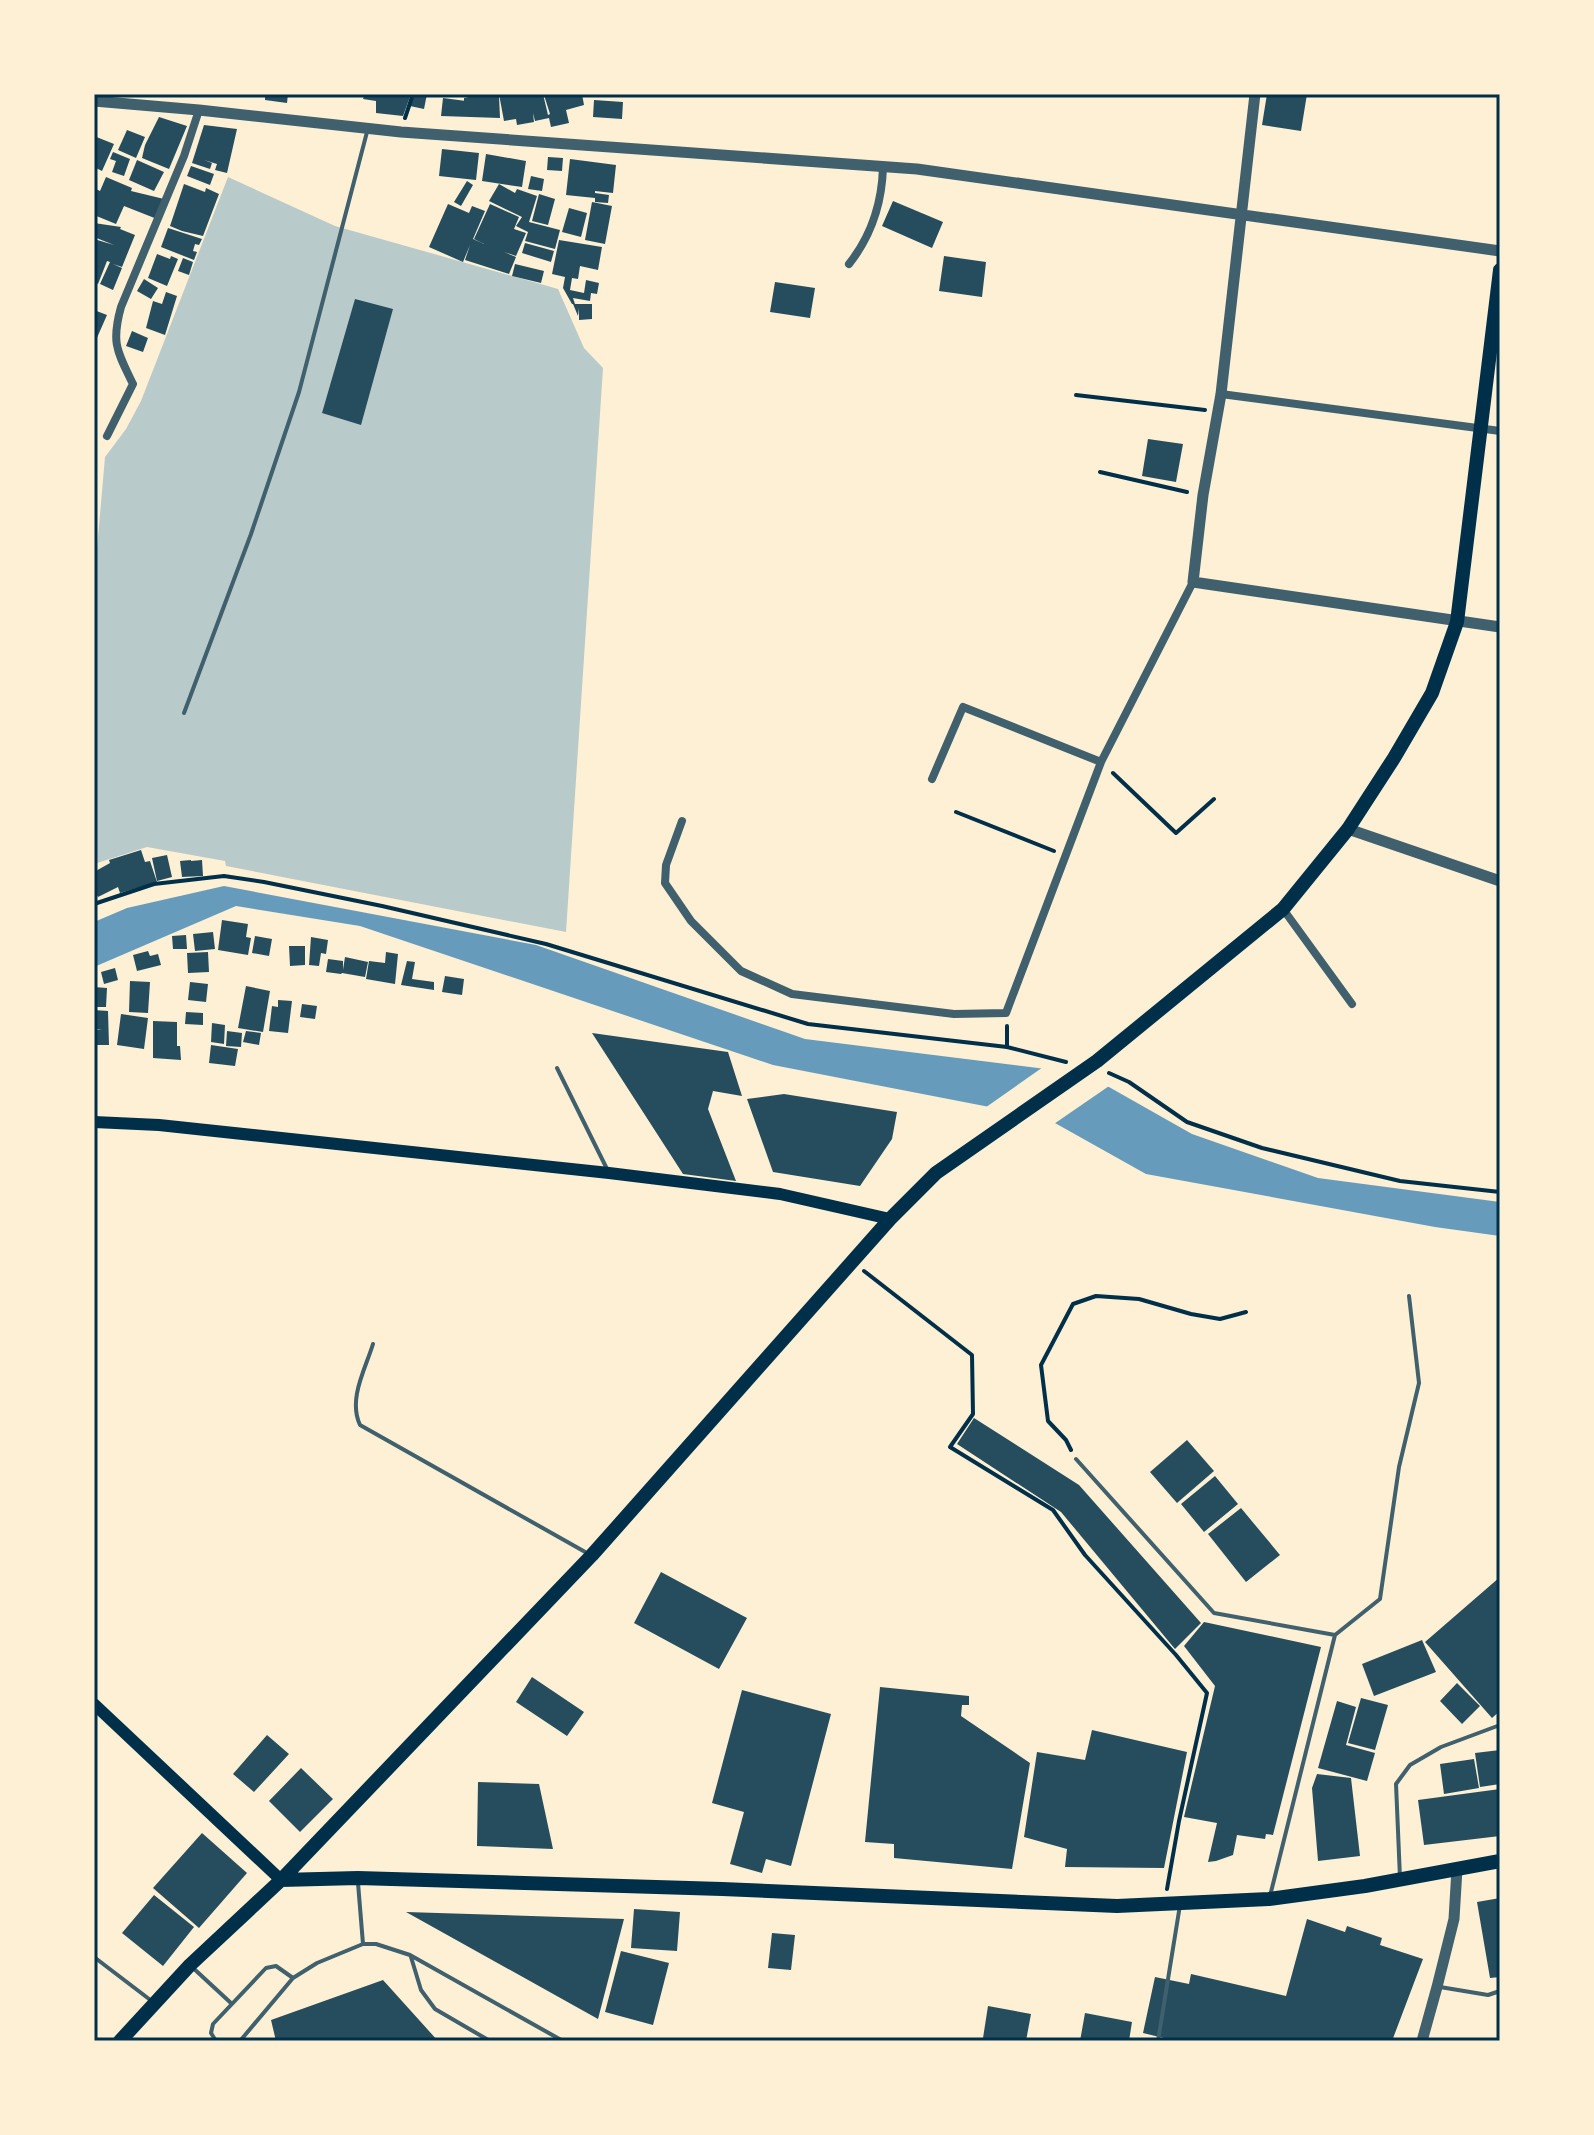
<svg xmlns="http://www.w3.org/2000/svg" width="1594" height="2135" viewBox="0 0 1594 2135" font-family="'Golos Text',sans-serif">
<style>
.green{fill:#b9caca}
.water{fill:#669bbc}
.pier{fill:#fdf0d5}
.building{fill:#264d5e}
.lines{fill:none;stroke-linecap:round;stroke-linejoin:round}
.path{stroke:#003049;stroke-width:4}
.service{stroke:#3f606c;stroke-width:4}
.minor{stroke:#3f606c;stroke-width:8}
.tertiary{stroke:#3f606c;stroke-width:11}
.secondary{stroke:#003049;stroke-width:12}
.primary{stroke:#003049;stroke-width:14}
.neatline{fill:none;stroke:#003049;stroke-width:3}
</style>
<rect width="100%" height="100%" fill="#fdf0d5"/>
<path class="green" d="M228,177l107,49 223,63 26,59 19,20 -37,564 -340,-66 -1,-5 -78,-14 -53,17v-280l11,-127 21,-28 15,-28z"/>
<path class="water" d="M224,886l312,59 269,94 281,35 106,60 126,44 182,24v34l-65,-9 -289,-53 -100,-56 -273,-53 -413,-139 -124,-20 -142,61v-45l33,-14z"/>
<path class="pier" d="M1046,1065l41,5 25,14 -61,42 -6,-4 -63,-12z"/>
<path class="building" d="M265,94h23l-1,9 -22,-3z
M365,94h46l-8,22 -27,-3v-12l-13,-2z
M414,94h13l-3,15 -14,-3z
M484,94h11v2h4l1,22 -59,-2 2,-18 23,3h-2v-3z
M499,94h44l5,21 2,-1 -6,-19 38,-1 2,11 -18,5 3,13 -18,4 -2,-9 -14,3 -2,-8 1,9 -17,3 -1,-6 -12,2z
M1267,94h40l-6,37 -39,-6z
M594,100l29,2 -1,17 -29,-2z
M159,117l28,9 -18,43 -27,-11 3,-13z
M204,125l33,4 -10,44 -12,-3 2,-6 -13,-4 8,3 -2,6 -18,-6z
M127,130l18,7 -9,21 -18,-8z
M94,136l20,8 -12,27 -8,-4z
M442,149l37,4 -3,27 -37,-4z
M113,152l17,7 -6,17 -12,-4 4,-11 -6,-2z
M486,154l40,7 -4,26 -40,-6z
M548,157l15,1 -1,13 -15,-1z
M570,159l46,6 -3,28 -18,-2v2l14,2 -1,8 -13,-1v-4l-29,-3z
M137,160l27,12 -10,19 -25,-11z
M191,166l23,8 -4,11 -23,-9z
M531,176l13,3 -2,12 -14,-2z
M106,177l26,11 -1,3 33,8 -7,20 -33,-13 -8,18 -22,-9v-27l6,3z
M467,181l6,4 -12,21 -7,-4z
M184,184l21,8 1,-4 13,6 -16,42 -21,-5 -12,-5z
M499,184l16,9 2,-4 20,7 -8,26 31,8 -5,19 -30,-8 3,-9 -12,-6 6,-9 -33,-16z
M539,194l16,5 -7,26 -16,-4z
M893,201l50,21 -11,26 -50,-22z
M592,202l20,4 -7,38 -20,-4z
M448,204l21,9 3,-7 13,5 -12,28 11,5 -10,-5 16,-35 29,13 -5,12 12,4 -10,23 -12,-4 12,5 -7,17 -44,-14 5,-15 -7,17 -34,-15z
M569,208l18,5 -6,24 -19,-5z
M94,223l27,4 -1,2 15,6 -13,32 -9,-3 9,4 -9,22 -13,-6 10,-22 -3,-1 -9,23 -4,-2v-43l20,6 -20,-8z
M168,228l34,11 -3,6 -4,-1 -2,7 4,1 -3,8 -33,-13z
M559,240l43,7 -4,23 -18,-4 -2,13 -6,-1 -2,12 14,3 2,-13 13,3 -2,11 -6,-1 -1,8 -17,-3 2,6h-3l-9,-16 2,-11 -13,-3z
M525,243l29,8 -3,11 -29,-9z
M157,254l13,5 1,-3 7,3 -11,27 -19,-8z
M944,256l42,6 -4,35 -43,-6z
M183,258l10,4 -4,13 -11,-4z
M515,264l29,7 -3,12 -29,-7z
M144,279l14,9 -7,11 -14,-8z
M775,282l40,6 -5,30 -40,-6z
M166,292l11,4 -12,39 -19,-7 7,-27 9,3z
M355,299l38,10 -32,116 -39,-12z
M573,304h19v15l-13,1v-12l-1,8z
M94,310l13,5 -11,25 -2,-1z
M132,331l16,7 -5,14 -17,-6z
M1148,439l35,5 -7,38 -34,-6z
M141,850l4,12 5,-1 7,21 -37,11 -2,-6 -20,10 -4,-7v-18l16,-9 -1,-3z
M167,855l5,22 -15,4 -5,-23z
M191,860v1l11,-1 1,16 -21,1 -2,-16z
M222,920l26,4 -2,13 5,1 -3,17 -30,-5z
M213,932l2,17 -20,2 -2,-17z
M186,935l1,14h-14l-1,-13z
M255,936l17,3 -3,17 -17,-3z
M311,937l17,3 -2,14 -5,-1 -2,13 -10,-1z
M289,946h16v19l-15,1z
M148,951l2,5 8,-2 3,11 -24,6 -4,-16z
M208,952l1,20 -21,1 -1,-20z
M386,952l12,2 -3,30 -29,-5 3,-18 16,2z
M345,957l23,5 -3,15 -23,-4 -1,1 -15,-2 2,-13 15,2v9z
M407,961l8,1 -3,17 22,3v8l-33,-5z
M115,968l3,12 -14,4 -3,-12z
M445,976l19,3 -2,16 -20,-3z
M130,981l20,1 -2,31 -19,-1z
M190,982l18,2 -2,18 -18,-2z
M246,986l24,5 -7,41 -25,-4z
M94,987l13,1 -1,19h-12z
M278,1000l14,1 -4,32 -19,-2 3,-25 6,1z
M302,1004l15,2 -2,13 -15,-2z
M94,1010l14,1 1,34h-15v-15l8,-1h-8z
M186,1012l17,1v12l-18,-1z
M121,1014l27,4 -4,31 -27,-4z
M153,1021l24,1v24h3l1,14 -28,-2z
M212,1023l13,2 -1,19 -13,-2z
M227,1031l15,2 -1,14 -15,-1z
M246,1031l15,2 -2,12 -16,-3z
M592,1033l136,19 14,44 -29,-5 -5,18 28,72 -53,-7z
M211,1045l27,4 -3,17 -26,-3z
M784,1094l113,18 -5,27 -32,47 -87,-14 -26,-73z
M974,1418l105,67 122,138 -26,26 -114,-137 -104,-68z
M1187,1440l27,31 -37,32 -27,-31z
M1215,1476l23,28 -34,28 -23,-28z
M1241,1508l39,47 -34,27 -38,-48z
M661,1572l86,46 -28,51 -85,-46z
M1500,1577v134l-8,7 -67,-76z
M1204,1622l117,25 -48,188 -7,-1 -1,5 -28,-4 -4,20 -17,6 -8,1 9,-39 -33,-6 31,-131 -31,-40z
M1422,1640l14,32 -62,24 -12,-32z
M532,1677l52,35 -17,24 -51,-34z
M1457,1683l23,23 -18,18 -22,-23z
M880,1687l89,9v9h-7l-1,11 69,47 -18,106 -118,-11v-14l-29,-2z
M742,1690l89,24 -40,152 -25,-7 -4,14 -32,-9 14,-52 -32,-9z
M1361,1698l27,7 -13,45 -27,-7z
M1337,1701l19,6 -10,38 29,8 -8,28 -49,-13z
M1092,1730l95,22 -23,116 -99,-1 2,-18 -43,-12 13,-85 48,8z
M267,1735l22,19 -35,38 -21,-18z
M1500,1750v34l-20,3 -5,-34z
M1474,1759l5,29 -35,6 -4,-30z
M301,1768l32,31 -33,33 -31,-31z
M1317,1774l34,4 9,78 -42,5 -6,-73z
M478,1782l61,2 14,65 -76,-3z
M1500,1789v47l-76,9 -6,-45z
M202,1833l45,40 -48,55 -46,-40z
M154,1895l40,32 -31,39 -41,-33z
M1500,1898v79l-10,1 -13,-76z
M634,1909l46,3 -3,39 -46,-3z
M406,1912l218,7 -26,100z
M1307,1919l38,13 2,-6 35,12 -2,7 43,14 -31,82h-216l-33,-8 12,-56 34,7 2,-10 95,22z
M772,1933l23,2 -4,35 -23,-2z
M621,1951l48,12 -16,62 -48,-13z
M383,1980l55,61h-162l-5,-21z
M988,2006l43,8 -5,27h-24l-19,-3z
M1085,2013l47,9 -3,19h-49z"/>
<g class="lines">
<path class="path" d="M405,118l8,-24
M1076,395l129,15
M1100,472l87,20
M1113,773l63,60 38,-34
M956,812l98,39
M94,904l60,-20 70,-8 40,6 118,24 164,38 262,80 199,23 59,15
M94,967v8
M1007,1047v-21
M1109,1073l20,9 58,40 75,26 138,33 100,11
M864,1271l108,84 1,59 -23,33 103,63 32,45 91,100 31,38 -28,128 -12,68
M1071,1450l-5,-10 -18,-19 -7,-56 32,-61 23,-8 43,3 52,15 29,5 26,-7"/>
<path class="service" d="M184,713l67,-179 48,-142 68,-260
M557,1068l51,103
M373,1344c-8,26 -25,55 -13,81l227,128
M1076,1459l138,154 121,22
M1400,1878l-4,-94 14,-19 31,-18 59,-22
M358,1883l5,61
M1270,1896l65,-261 45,-36 19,-132 20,-84 -10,-87
M94,1957l59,45
M411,1957l10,33 14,19 55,32
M192,1967l40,37
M1440,1987l48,8 12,-4
M216,2041l-5,-8 2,-9 53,-56 10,-2 17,12
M240,2041l53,-63 24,-15 46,-19h13l34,11 153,86
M1158,2041l22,-136"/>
<path class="minor" d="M849,264c23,-29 33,-61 34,-97
M1221,394l279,37
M107,436l26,-52c-16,-33 -22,-41 -12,-77l63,-151 15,-46
M932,779l31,-72 138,55
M682,821l-16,44 -1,18 26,38 50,50 51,23 162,20 52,-1 95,-251 92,-180
M1283,909l69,95"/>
<path class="tertiary" d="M1255,94l-34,300 -18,101 -10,87 307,45
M94,101l105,9 202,22 516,37 583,82
M1348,829l152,52
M1422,2041l15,-54 17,-68 3,-50"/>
<path class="secondary" d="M94,1122l65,3 450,48 171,21 110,25
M94,1704l187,176"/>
<path class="primary" d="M281,1880l77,-2 364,11 395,17 152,-7 96,-13 135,-25
M120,2041l70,-76 91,-85 311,-325 298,-336 46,-46 161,-112 186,-152 65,-80 46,-71 38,-65 25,-71 43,-352"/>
</g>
<rect width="1594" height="2135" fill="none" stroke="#fdf0d5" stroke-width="192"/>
<rect x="96" y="96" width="1402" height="1943" class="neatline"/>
</svg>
